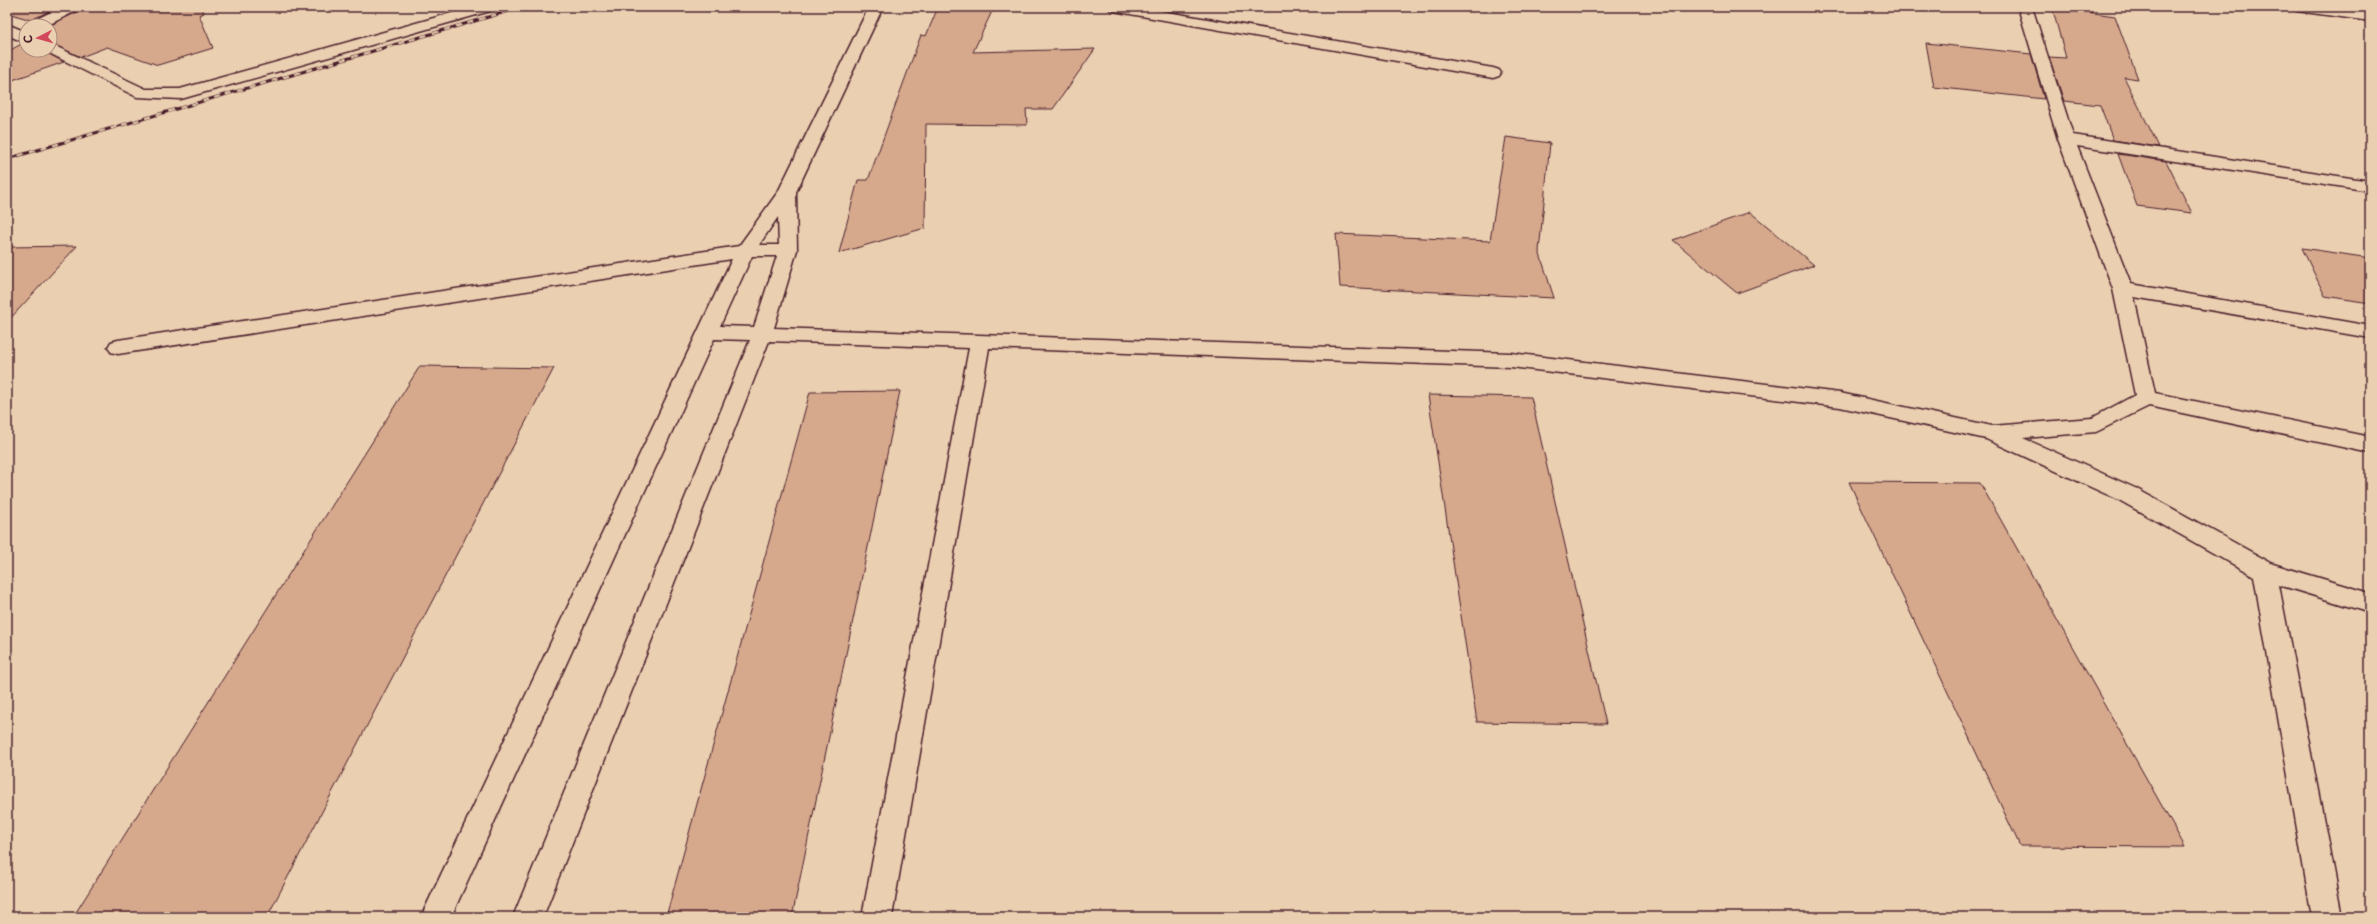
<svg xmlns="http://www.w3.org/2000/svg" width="2377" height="924" viewBox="0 0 2377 924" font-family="'Playpen Sans',sans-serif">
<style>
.building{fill:#d6a98d;stroke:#4a1f2b}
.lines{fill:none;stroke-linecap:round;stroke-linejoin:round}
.minor-casing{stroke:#4a1f2b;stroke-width:3}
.minor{fill:#eacfb1;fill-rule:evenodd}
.rail-casing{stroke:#4a1f2b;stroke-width:3}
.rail{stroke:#eacfb1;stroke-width:2;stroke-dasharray:6;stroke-linecap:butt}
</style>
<rect width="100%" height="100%" fill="#eacfb1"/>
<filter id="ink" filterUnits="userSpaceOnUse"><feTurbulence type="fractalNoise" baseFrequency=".025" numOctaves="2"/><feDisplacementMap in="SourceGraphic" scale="8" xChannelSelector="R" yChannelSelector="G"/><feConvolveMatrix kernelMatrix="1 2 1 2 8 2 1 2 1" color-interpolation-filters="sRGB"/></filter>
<g filter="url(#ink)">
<path class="building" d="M12,7h46l-27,13 -20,-6z
M81,7h121l2,6 -5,2 14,33 -55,17 -51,-18 -26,10 -31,-14v-13l3,-2 -4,-2 30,-15z
M938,7h56l-21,45 122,-3 -42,60h-27l1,16 -101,-1 -1,104 -86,25 19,-73h10l53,-145 5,1z
M2052,7l63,9 23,63 -14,-2 35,70 -46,-7 -13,-35 -36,-4 -15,-44 17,1z
M23,43l3,1v6h16l22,12 -57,20v-30z
M1926,43l105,11 13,45 -110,-12z
M1506,137l44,6 -11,108 15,47 -214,-11 -4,-53 154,7z
M2118,154l48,7 26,52 -55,-7z
M1750,212l64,53 -77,28 -64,-53z
M77,246l-70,76v-75z
M2302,248l68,10v45l-45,-7z
M420,366l134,2 -287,549h-194z
M900,391l-108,526h-126l144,-525z
M1428,395l103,2 75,327 -129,-2z
M1849,482l131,1 205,364 -165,-1z"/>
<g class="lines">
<g class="minor-casing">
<path id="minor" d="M61,7h19l-2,3 -32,16h-19l2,-3z
M473,7h23l-2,3 -313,89 -44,-2 -94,-47h7v-6l5,2 91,43h34z
M869,7h14l-87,185 1,58 -23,78 737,25 329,40 152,33 100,-8 43,-23 -22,-106 -55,-150 -40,-132h14l41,128 297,46v10l-293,-45 54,138 239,42v12l-236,-41 21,96 215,44v16l-221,-47 -53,26 -73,6 112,50 138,76 97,29v20l-91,-28 63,332h-30l-58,-341 -135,-76 -133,-61 -146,-32 -329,-40 -522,-19 -97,569h-30l107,-569 -200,-7 -226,576h-30l237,-577 -36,-1 -263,578h-30l311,-658 -614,95 -7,-2 -3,-5 3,-5 7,-2 621,-94 39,-54zM778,217l1,28h-20zM752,256h25l-23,71 -34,-1z
M1106,7h32l355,61 6,2 2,3 -2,3 -6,2 -380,-67z
M2290,7h39l41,6v8l-73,-10z
M7,24l19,8v11l-19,-8z"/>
</g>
<use href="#minor" class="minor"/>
<g class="rail-casing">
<path id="rail" d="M7,159l515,-152"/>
</g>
<use href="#rail" class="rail"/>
</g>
</g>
<rect width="2377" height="924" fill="none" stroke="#eacfb1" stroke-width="24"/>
<rect x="12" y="12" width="2353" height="900" fill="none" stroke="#4a1f2b" stroke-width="1.5" filter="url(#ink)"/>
<g transform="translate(38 38) rotate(264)"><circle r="19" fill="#eacfb1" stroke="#aa897b"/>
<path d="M0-3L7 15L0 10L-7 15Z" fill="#d1495b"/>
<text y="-6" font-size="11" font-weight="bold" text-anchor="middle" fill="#4a1f2b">С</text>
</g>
</svg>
